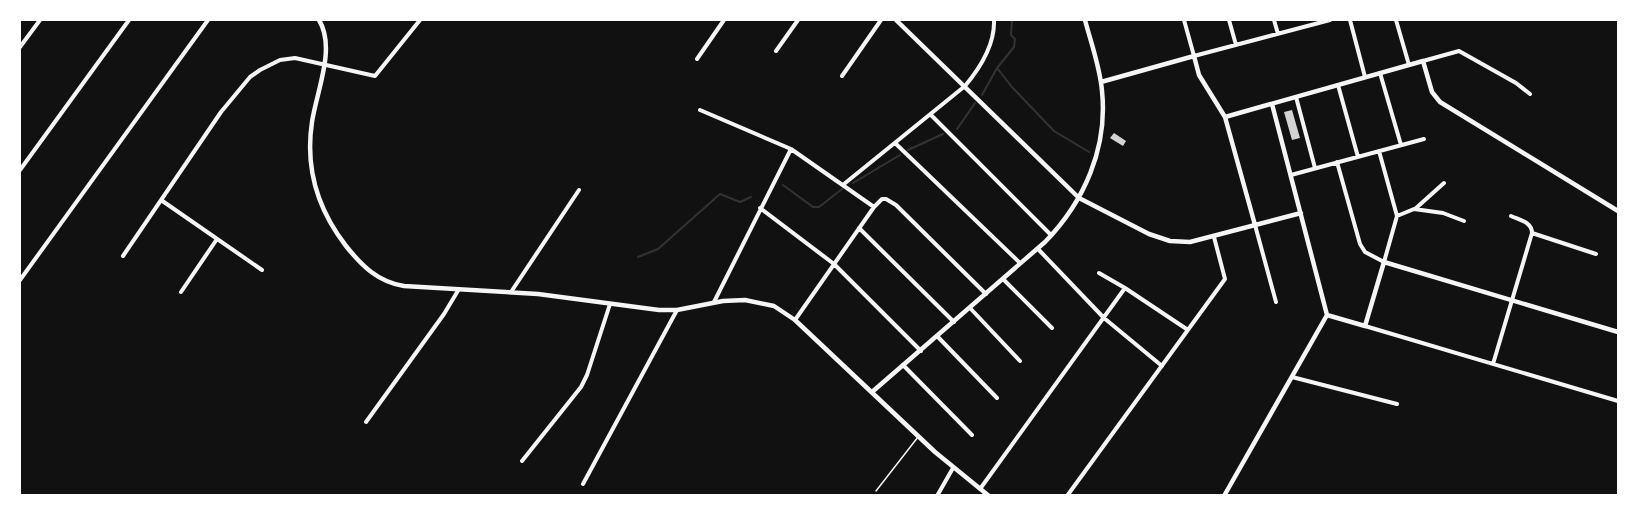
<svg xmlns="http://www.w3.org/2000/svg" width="1638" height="515" viewBox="0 0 1638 515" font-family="'IBM Plex Sans',sans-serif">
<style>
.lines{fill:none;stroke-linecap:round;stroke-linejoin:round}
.stream{stroke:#333;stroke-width:2}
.building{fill:#d3d3d3}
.service{stroke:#f5f5f5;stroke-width:1.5}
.minor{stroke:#f5f5f5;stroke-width:4}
.tertiary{stroke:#f5f5f5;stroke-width:4.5}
.secondary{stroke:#f5f5f5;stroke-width:4.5}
</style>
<rect width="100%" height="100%" fill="#111"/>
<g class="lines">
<path class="stream" d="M997,68l15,19 42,44 35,21
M982,95l15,-27 17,-21 1,-8 -4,-4 1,-15
M957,129l18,-26
M908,150l35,-16
M853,183l47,-28
M783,185l30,22h6l23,-18
M638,257l20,-8 62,-55 20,8 11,-5"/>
</g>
<path class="building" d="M1292,110l8,28 -8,2 -8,-28z
M1114,133l12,8 -3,5 -13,-8z"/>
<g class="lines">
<path class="service" d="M876,491l42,-54"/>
<path class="minor" d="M1184,20l10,36 136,-36
M1229,20l7,25
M1274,20l4,14
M1350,20l15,57
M1396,20l13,45
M20,47l20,-27
M776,51l22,-31
M697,59l27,-39
M1423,61l36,-10 57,32 14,11
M1380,73l21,72
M842,76l39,-56
M1338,85l20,72
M1296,97l19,71
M700,110l91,39 83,58
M931,115l120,120
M895,143l125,120
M1337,162l23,82 5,8 19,10 13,-46 -18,-65
M20,170l109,-150
M1291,175l133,-36
M844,184l121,-98c16,-19 30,-41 29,-66
M161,200l101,70
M760,208l74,56 87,87
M1415,209l29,-26
M1397,216l17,-7 29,4 21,8
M1255,225l21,77
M859,228l95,94
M1532,233l64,21
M1038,249l66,69 58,48
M123,256l98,-144 29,-35 10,-7 20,-10 15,-2 80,18 45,-56
M1099,273l26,15 63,42
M1003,279l49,49
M20,280l188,-260
M181,292l36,-53
M511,292l68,-102
M714,302l77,-153
M970,308l50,53
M795,320l79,-113 8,-8h4l10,6 90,89
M1365,326l253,75
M937,336l60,62
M1493,364l39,-131c0,-11 -12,-13 -21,-17
M903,365l69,70
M1292,377l105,27
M366,422l78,-108 15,-25
M522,461l59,-74 6,-12 23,-71
M583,484l94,-174
M980,489l145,-201
M937,496l16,-28
M1067,496l158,-217 -11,-42"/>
<path class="tertiary" d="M896,20l183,178 70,36 21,7 20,1 111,-29
M1101,82l93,-26 5,19 26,42 30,108
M1225,117l198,-56 9,31 8,10 178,109
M1327,315l38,11 19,-64 234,70
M872,392l173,-150c39,-40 63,-94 57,-151 -2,-24 -11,-48 -17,-71
M1224,496l103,-181 -55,-211"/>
<path class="secondary" d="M319,20c17,28 -2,70 -7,102 -7,46 6,88 34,124 16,20 32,36 58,40l134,8 121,16h18l46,-9 22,-1 29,6 21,14 140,132 54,44"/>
</g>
<rect width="1638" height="515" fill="none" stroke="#ffffff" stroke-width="42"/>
</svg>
